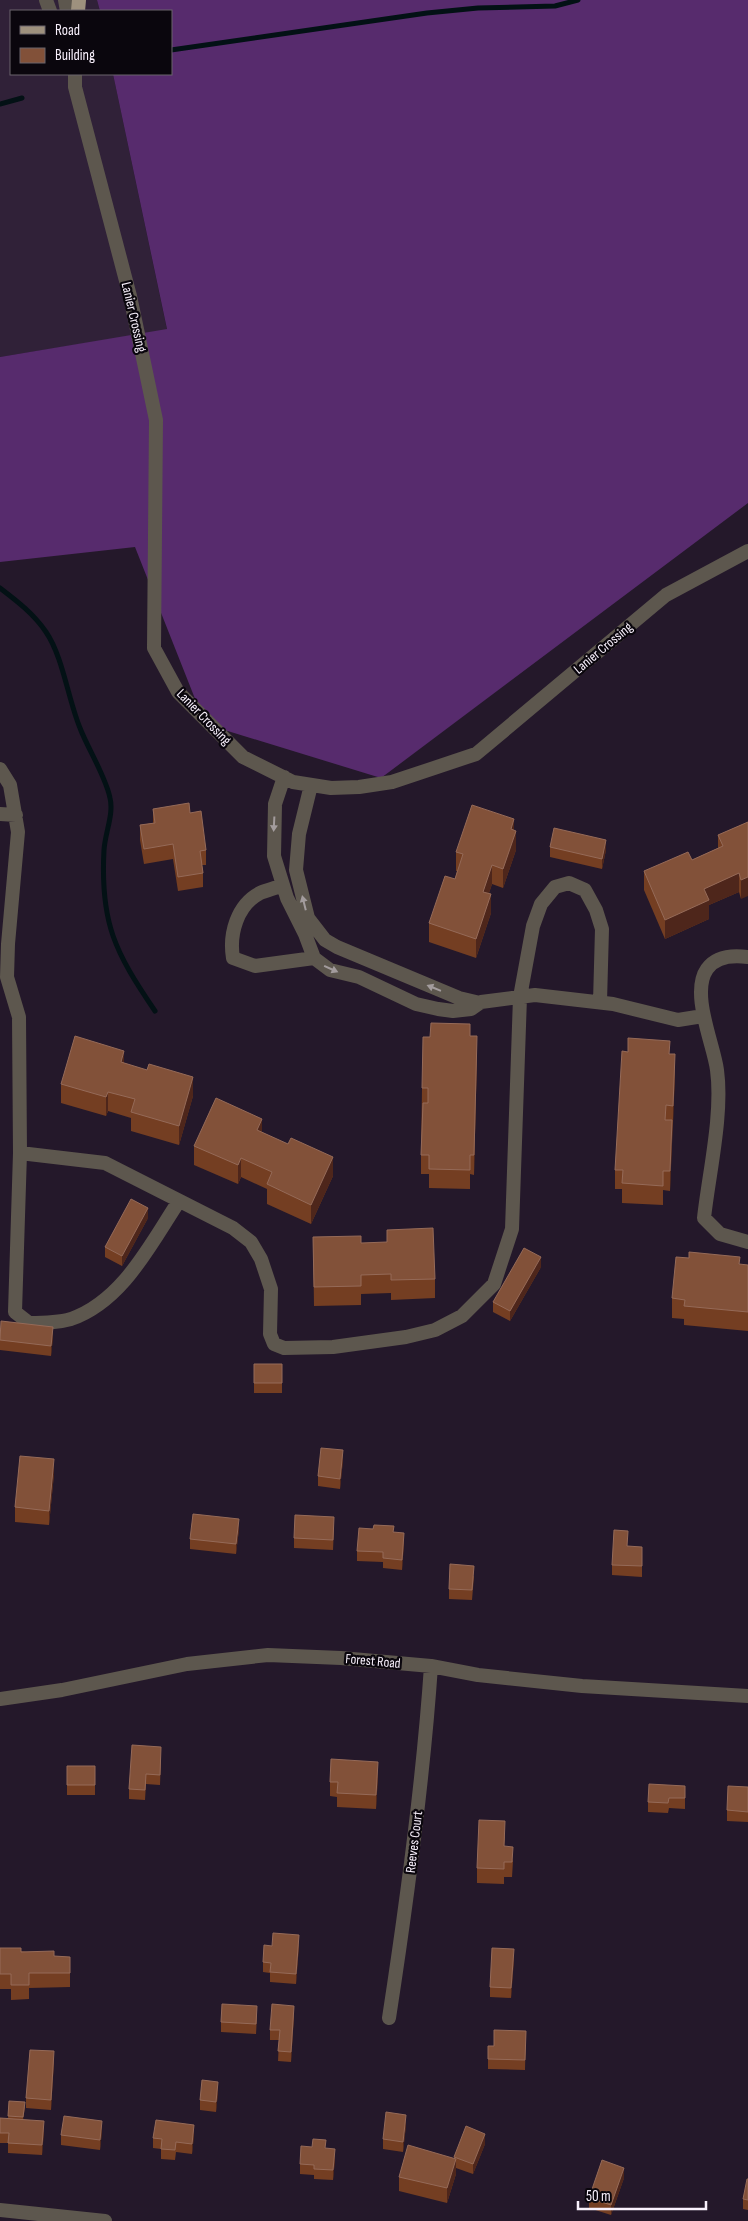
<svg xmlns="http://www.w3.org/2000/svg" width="748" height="2221" viewBox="0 0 748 2221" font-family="'Sofia Sans Condensed',sans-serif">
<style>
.built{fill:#302138}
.forest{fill:#572b6d}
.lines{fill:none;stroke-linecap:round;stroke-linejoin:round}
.stream{stroke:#031115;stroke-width:5}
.minor{stroke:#5d574e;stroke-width:14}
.primary{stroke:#9e917e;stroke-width:14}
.wall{fill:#743e22}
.shaded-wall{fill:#4e261b}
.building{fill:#825139;stroke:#956a58}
.oneway{fill:#a39c9d}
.labels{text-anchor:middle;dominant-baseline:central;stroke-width:4.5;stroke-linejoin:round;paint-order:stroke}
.street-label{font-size:14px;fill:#f9f1fd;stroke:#0a060d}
</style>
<rect width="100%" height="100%" fill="#24182a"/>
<path class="built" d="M0,0h97l3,11h-89v63h102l54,256 -167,27z"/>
<path class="forest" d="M97,0h651v503l-367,275 -176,-54 -70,-177 -135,15v-205l167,-28 -54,-255h58v-63h-71z"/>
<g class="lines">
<path class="stream" d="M171,50l256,-37 51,-5 77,-2 23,-6
M0,104l22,-6
M0,588c17,13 34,26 46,44 17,25 22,67 34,96 8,21 26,49 30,70 4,16 -5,35 -6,52 -4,73 11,102 51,161"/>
<path class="minor" d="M46,0l4,11
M65,0l2,11
M75,74v13l55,209 26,124 -2,228 24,44 65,65 50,25 38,6 28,-1 33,-5 84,-28 190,-159 82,-44
M0,769l10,16 8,47 -10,112 -1,33 12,40 1,136 -5,159 14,11c14,0 28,0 42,-4 52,-18 80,-76 108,-118
M284,777l-9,27 -1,52 13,42 18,36 9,24 16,12 29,7 57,27 22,5 15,2 18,-2 10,-7 54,-7 78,9 65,16 25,-4
M311,785l-12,49 -3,36 12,48 17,22 12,7 122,51 21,5
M0,814l16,1
M283,885c-7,3 -16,5 -23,8 -23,12 -31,41 -27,65l22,8 59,-8
M748,957c-15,-2 -32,-1 -41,12 -17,24 7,76 10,101 6,44 -8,103 -13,148l16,16 28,8
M20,1153l85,10 128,65 18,14 10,17 10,30 -1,45 4,10 10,4 49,-1 73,-10 29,-7 27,-14 32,-32 18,-55 8,-232 13,-71 8,-22 14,-17 14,-4 16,7 11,20 6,19 -2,73
M0,1699l62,-9 125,-26 81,-9 73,3 90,8 47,9 104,11 166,10
M389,2018c18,-117 34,-234 42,-352
M0,2210l105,11"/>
<path class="primary" d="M78,11l1,-11"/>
</g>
<path class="wall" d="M153,809l37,4 16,37v15h-4l1,8v14l-25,4 -5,-32 -29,5 -4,-24v-15l13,-2z
M748,822l-7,77 -2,-7 -30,13v14l-44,20 -21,-49v-19l48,-11 26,-12v-13z
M514,830l2,20 -13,38 -11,-4 -3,9 2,20 -15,45 -47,-16v-19l26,-44 2,-8h-1v-19z
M550,847l56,3 -4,19 -52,-12z
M470,1036l7,19 -3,120 -4,-1v15l-41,-1v-14h-8v-19l1,-67 8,-51z
M670,1054l5,20 -5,117 -7,-1v15l-41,-2v-14h-7v-19z
M124,1063l69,33 -14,49 -48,-14v-13l-23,-7 -2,5 -45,-13v-19z
M262,1132l71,44 -22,48 -44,-20v-15l-26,-12 -3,7 -44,-19v-19z
M148,1218l-26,48 -17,-9v-10z
M313,1237l48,6 74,36v19l-44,2v-7l-30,1v11l-47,1z
M740,1265h8v66l-64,-6v-6l-12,-1v-20z
M541,1267l-31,54 -17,-9v-10z
M0,1328l53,9 -2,19 -51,-6z
M254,1364h28v29h-28z
M343,1460l-3,29 -22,-3v-10z
M54,1474l-5,51 -34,-3v-15z
M334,1527l-1,23 -39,-2v-10z
M239,1529l-3,25 -46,-5v-10z
M394,1532l10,11 -2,27 -19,-2v-6l-26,-1v-10z
M628,1546l14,11v20l-30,-2v-10z
M474,1576l-2,24 -23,-1v-10z
M161,1757l-1,28 -14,-1 -1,16 -16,-1v-10z
M67,1766h28v29h-28z
M378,1776l-2,33 -39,-2v-10l-7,-1v-14z
M685,1786v23l-16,-1 -1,5 -20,-1v-10z
M748,1787v35l-21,-1v-11z
M505,1836l-1,10 9,15 -1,16h-8v7l-27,-1v-15z
M299,1945l-3,39 -26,-2v-9l-7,-1v-10l9,-16z
M0,1948l54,8 16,1v30l-41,1v11l-18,1v-11h-11z
M514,1959l-3,39 -21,-1v-10z
M257,2016l-1,18 -35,-2v-10z
M294,2016l-3,46 -13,-1 1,-21h-9v-10z
M526,2031l-1,39 -37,-1v-23h6z
M54,2061l-3,49 -25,-2v-10z
M218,2092l-2,20 -16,-2v-10z
M9,2101l16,6 -2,13 21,11 -2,24 -34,-2v-10h-8v-25l8,1z
M406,2125l-3,27 -20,-3v-10z
M102,2131l-2,19 -39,-5v-10z
M194,2135l-2,19 -16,-2 -1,8 -14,-1v-10l-8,-1v-10z
M485,2144l-12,30 -17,-6v6l-9,29 -48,-12v-14l55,-18v-2z
M326,2148l9,11 -2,21 -19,-1v-4l-14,-1v-10z
M624,2178l-13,37 -22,-7v-10z
M748,2179v31l-5,-1v-10z"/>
<path class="shaded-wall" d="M514,819v18l2,-6v19l-13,38v-19l8,-40z
M606,840v10l-4,19v-10z
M492,865v19l-9,27v-19z
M739,873v19l-30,13v14l-44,20v-19l39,-31z
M748,877v19l-7,3v-19z
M491,894v19l-15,45v-19z
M477,1036v19l-3,120v-20z
M124,1051v19l-3,-8z
M675,1054v20l-2,51v-19z
M193,1077v19l-14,49v-19z
M108,1092v19l-2,5v-19z
M262,1119v19l-5,-8z
M672,1120v19l-2,52v-20z
M333,1157v19l-22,48v-19z
M241,1158v19l-3,7v-19z
M148,1208v10l-26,48v-10z
M541,1257v10l-31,54v-10z
M53,1327v10l-2,19v-10z
M343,1450v10l-3,29v-10z
M54,1459v15l-5,51v-14z
M239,1519v10l-3,25v-10z
M404,1533v10l-2,27v-10z
M378,1762v14l-2,33v-14z
M299,1935v10l-3,39v-10z
M514,1949v10l-3,39v-10z
M294,2006v10l-3,46v-10z
M54,2051v10l-3,49v-10z
M218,2082v10l-2,20v-10z
M406,2115v10l-3,27v-10z
M44,2121v10l-2,24v-10z
M102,2121v10l-2,19v-10z
M194,2125v10l-2,19v-10z
M485,2134v10l-12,30v-10z
M335,2149v10l-2,21v-10z
M456,2159v15l-9,29v-15z
M624,2168v10l-13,37v-10z"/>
<path class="building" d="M189,803l1,10 11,-2 5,39 -6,1 3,22 -25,4 -5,-33 -29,5 -4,-24 15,-2 -2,-14z
M472,805l42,14 -3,10 5,2 -13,38 -11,-4 -9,27 8,2 -15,45 -47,-16 16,-47 10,3 8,-25 -7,-2z
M748,822v55l-7,3 -2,-7 -35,16 5,11 -44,20 -21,-49 44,-19 4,8 31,-14 -5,-11z
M554,828l52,12 -4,19 -52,-12z
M431,1023l39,1v12h7l-3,119h-4v15l-41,-1v-14h-8l2,-52h5v-15h-6l1,-51h7z
M75,1036l49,15 -3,11 26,8 2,-6 44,13 -14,49 -48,-14 4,-13 -27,-7 -2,5 -45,-13z
M628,1038l42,3 -1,13h6l-2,52 -7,-1 -1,15h7l-2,51h-7v15l-41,-3 1,-13h-8l7,-119 6,1z
M216,1098l46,21 -5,11 31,14 3,-6 42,19 -22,48 -44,-21 5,-12 -31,-14 -3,7 -44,-19z
M131,1199l17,9 -26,48 -17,-9z
M433,1228l2,51 -44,1v-6l-30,1v11l-47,1 -1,-50 48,-1v7l26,-1v-12z
M524,1248l17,9 -31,54 -17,-9z
M689,1252l51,5 -1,7 9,1v47l-64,-6 1,-6 -13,-2 4,-41 13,1z
M1,1321l52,6 -2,19 -51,-6z
M254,1364h28v19h-28z
M321,1448l22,2 -3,29 -22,-3z
M20,1456l34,3 -5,52 -34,-4z
M193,1514l46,5 -3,25 -46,-5z
M295,1515l39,2 -1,23 -39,-2z
M374,1525l20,1 -1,6 11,1 -2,27 -19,-2v-6l-26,-1 2,-23 14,1z
M614,1530l14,1 -1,15 15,1v19l-30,-1z
M450,1564l24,2 -2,24 -23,-1z
M132,1745l29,2 -1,28 -14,-1 -1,16 -16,-1z
M331,1759l47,3 -2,33 -39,-2 1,-11h-8z
M67,1766h28v19h-28z
M649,1784l36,2v12h-16l-1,5 -20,-1z
M728,1786l20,1v25l-21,-2z
M479,1820l26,1 -1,25 9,1 -1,15h-8v7l-27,-1z
M273,1933l26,2 -3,39 -26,-2 1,-9 -8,-1 1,-17 8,1z
M0,1948h21v4l33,-1v5l16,1v16h-41v12h-18v-11h-11z
M492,1948l22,1 -3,39 -21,-1z
M222,2004l35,2 -1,18 -35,-2z
M272,2004l22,2 -3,46 -13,-1 2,-21h-10z
M494,2030l32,1 -1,29 -37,-1v-13h6z
M30,2050l24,1 -3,49 -25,-2z
M202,2080l16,2 -2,20 -16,-2z
M9,2101l16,1 -2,15 -15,-1z
M386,2112l20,3 -3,27 -20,-3z
M64,2116l38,5 -2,19 -39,-5z
M0,2118l44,3 -2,24 -34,-2 1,-10h-9z
M156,2120l38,5 -2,19 -16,-2 -1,8 -14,-1 1,-10 -9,-1z
M466,2126l19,8 -12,30 -19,-7z
M313,2139l13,1 -1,8 10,1 -2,21 -19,-1v-4l-14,-1 1,-18 11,1z
M408,2145l48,14 -9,29 -48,-11z
M602,2160l22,8 -13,37 -22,-7z
M747,2179h1v21l-5,-1z"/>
<defs><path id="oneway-solid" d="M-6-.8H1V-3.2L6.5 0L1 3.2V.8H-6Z" transform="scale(1.25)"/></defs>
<g class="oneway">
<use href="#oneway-solid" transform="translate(274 824) rotate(93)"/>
<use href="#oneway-solid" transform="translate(304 903) rotate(-104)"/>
<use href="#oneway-solid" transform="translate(331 969) rotate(24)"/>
<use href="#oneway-solid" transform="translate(434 988) rotate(-158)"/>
</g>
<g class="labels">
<g class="street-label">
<text transform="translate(134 317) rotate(77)">Lanier Crossing</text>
<text transform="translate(603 648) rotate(-40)">Lanier Crossing</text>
<text transform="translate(204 717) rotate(46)">Lanier Crossing</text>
<text transform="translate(373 1661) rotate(5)">Forest Road</text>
<text transform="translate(414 1842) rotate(-83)">Reeves Court</text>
</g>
</g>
<rect x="10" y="10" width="162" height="65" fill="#0a060d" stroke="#6a646d"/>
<rect x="20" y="26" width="25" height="8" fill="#9e917e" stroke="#6a646d"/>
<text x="55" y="35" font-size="15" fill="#f9f1fd">Road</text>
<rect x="20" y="48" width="25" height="15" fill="#825139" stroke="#6a646d"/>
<text x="55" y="60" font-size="15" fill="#f9f1fd">Building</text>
<path d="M578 2201v8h128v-8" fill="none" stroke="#f9f1fd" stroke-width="2.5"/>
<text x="586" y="2201" font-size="15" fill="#f9f1fd" stroke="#0a060d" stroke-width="4" paint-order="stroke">50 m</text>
</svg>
